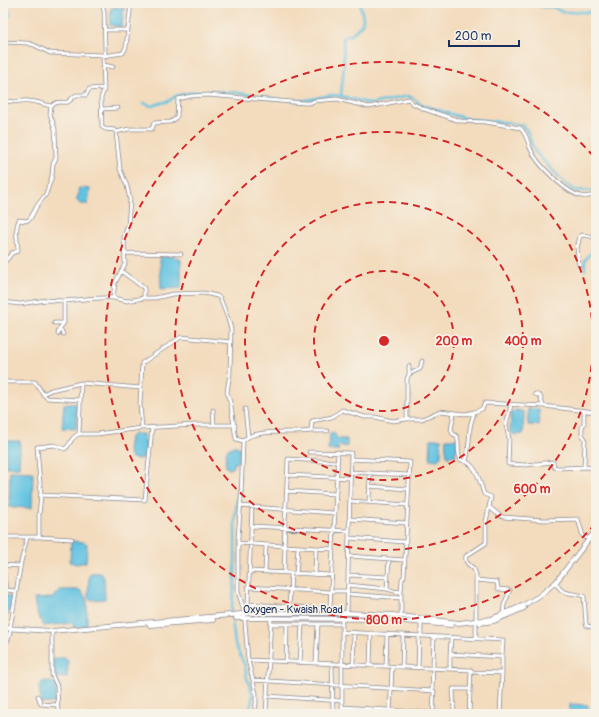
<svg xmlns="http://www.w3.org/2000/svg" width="599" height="717" viewBox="0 0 599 717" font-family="Pangolin,sans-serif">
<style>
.water{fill:#62c3e1;stroke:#3e79a0}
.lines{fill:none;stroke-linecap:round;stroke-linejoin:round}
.stream{stroke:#62c3e1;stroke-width:1}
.canal{stroke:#62c3e1;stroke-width:2.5}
.street-casing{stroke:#87858e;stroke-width:4.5}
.secondary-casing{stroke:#87858e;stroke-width:5.5}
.street{stroke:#fff;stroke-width:3}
.secondary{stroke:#fff;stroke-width:4}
.ring{fill:none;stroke:#d62828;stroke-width:2;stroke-dasharray:7 5}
.labels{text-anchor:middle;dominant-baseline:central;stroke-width:3.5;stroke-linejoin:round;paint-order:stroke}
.street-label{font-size:11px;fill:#1b2f5e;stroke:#f7f3e8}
.centre{fill:#d62828;stroke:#f7f3e8;stroke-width:2}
.ring-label{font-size:12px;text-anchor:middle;font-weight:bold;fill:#d62828;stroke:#f7f3e8;stroke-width:3.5;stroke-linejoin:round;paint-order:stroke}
</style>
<rect width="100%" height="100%" fill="#f7f3e8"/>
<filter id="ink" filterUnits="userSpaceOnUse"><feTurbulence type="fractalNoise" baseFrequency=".025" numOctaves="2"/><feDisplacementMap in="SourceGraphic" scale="8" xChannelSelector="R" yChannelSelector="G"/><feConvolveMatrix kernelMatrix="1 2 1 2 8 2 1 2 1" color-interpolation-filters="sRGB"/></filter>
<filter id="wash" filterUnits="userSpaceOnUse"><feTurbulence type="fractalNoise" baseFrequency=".012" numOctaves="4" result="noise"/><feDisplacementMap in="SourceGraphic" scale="16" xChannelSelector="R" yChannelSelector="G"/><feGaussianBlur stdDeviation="0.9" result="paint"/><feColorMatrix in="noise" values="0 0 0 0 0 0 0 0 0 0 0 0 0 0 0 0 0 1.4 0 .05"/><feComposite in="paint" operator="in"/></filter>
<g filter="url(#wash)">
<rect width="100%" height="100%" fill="#f3dbbd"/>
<path class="water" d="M115,7l9,1 -2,17 -1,2 -11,-2 1,-17z
M80,188l10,1 -2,15h-8l-3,-3v-4l2,-3 -1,-5z
M170,255l11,5v28l-20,1 -1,-31z
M64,404h13l-1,25 -14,-1z
M528,409h11v16h-11z
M517,410l7,2 -1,22 -7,1 -6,-2 1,-21z
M333,433l2,1 2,5h10v7l-4,1 -5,-2 -1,1 2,4h-11l2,-16z
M135,434h8c4,9 5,15 0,24l-6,1 -6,-1 -3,-7 2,-14z
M431,439h10v17l-3,4 -8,-1z
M446,439h11v11l-2,1 1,5 -4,-1 -4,3c-2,-4 -3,-14 -2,-19z
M6,441h14l-1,26h-13z
M233,446h3l4,2 -2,14 -4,1v4l-5,2 -3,-2c-1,-5 -1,-12 1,-17z
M10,471l23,1 -1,36 -23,-1z
M73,541l11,1 3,2 -1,18 -10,2 -6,-2 1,-20z
M91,573h7l4,1 2,4 1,21 -14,1 -3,-3 1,-22z
M60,590h20l7,9v27l-13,2 -1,-5 -30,3 -7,-15 -2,-12 19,-1 3,-5z
M3,595l7,2 2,2 -4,16 -4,4 -1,-1z
M57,658h8l3,3 -1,17 -12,-1 -2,-4v-13z
M46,681l9,2 1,11 -2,9h-13l-2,-16 3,-5z
M570,704l18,1v9h-18z"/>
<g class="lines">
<path class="stream" d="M3,3l8,8v5l-8,3"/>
<path class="canal" d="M487,3h10
M532,3l11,4h10l9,5h34
M341,96l3,-30 -1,-28 3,-2 5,-1 11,-11 1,-6 -3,-15
M290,100l12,1 29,-6 10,1 30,8 37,-8 5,2 9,7 45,14 43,4 11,2 5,4 3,6 4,13 4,6 29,30 9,6 21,1
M144,103l8,3c7,-4 11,-3 17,-5 2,-1 3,-3 5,-4 28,-12 78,-3 107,3
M585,270v-10l11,-13
M231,614l4,-32v-64l5,-44
M232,620l3,24 10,22 2,12 6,16 -4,20"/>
</g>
</g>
<g filter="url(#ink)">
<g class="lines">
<g class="street-casing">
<path id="street" d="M102,3l2,8 1,39v4l-2,2 1,34 -3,8 1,29 3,2 10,1 1,2 13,-3h23l2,-6 16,-1 4,-2 3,-4 1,-17 13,-3 17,-1 96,8h6l4,-2 23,-2 32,8 40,-8 3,4 12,6 36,12 26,1 34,6c7,6 7,13 11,22 6,14 34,42 50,46 4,1 10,0 15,-1
M105,30h22
M3,42l24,1 7,2 16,8 54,2
M103,56l20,-3 3,-6 5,-44
M104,65l9,2
M3,100c13,4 15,0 26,1 8,0 15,4 23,5 5,-6 10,-3 16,-4l8,-7h10l3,-6 14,-1
M103,109l15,-1
M125,253l56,1
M3,264l9,-11 6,-2c0,-10 -4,-22 1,-31l7,1 4,-2 7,-13 9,-12 6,-18 1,-12 3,-6 -1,-29 -5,-15 1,-8
M579,265l-2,-17 3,-12 2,-1 14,2
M121,271l23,17v10h11l18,-4 31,-1 13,3 3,2 8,21 3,10 -1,44 -3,19 4,14 5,33 7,2 -2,58 -3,39v54l6,18 4,50 8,33v11l-2,10
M113,298l14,3 17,-3
M3,302l17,2 26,-4 18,1
M54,323h10v-22c16,-1 33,-4 49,-3l2,-15 10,-19 -1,-27 4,-12 2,-25 -3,-14 -7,-17 -4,-37
M59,329l2,1 2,4
M58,334l1,-5 5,-6
M231,342l-50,-5 -39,26 -2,41 2,24 53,-3h40
M409,374l11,-5 2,-8
M3,382h32l8,12 8,-4 30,-7 60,5
M43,394l4,4 33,2
M535,394l5,2 3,10
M511,405l-5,20 3,14 -1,25 18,1 27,-3 1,5 3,1 39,-1
M245,409l3,28
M213,410l1,15
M454,413l-3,17 2,4 4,2c3,8 -1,16 4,24 16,3 18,20 23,34l7,3 -2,10 10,8 4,2 41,3 34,-1 5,17 6,3
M407,419v-40l2,-5v-8
M311,431h17
M79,434h18l45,-6
M243,441c10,-13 52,-7 68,-10l1,-10 20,-4 10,-7 23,7h10l18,4 14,-2h15l18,-8 25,3 9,-2 8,-3 3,-6 58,3 53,6
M596,445v40
M309,452l42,1 -4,160
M351,459l59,3 -6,115 -2,2 -1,13 -7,-1 -7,-2
M466,461c3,-11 3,-22 4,-33 1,-7 3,-10 4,-16
M584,467l1,-28 -3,-5v-7l2,-3v-13
M350,472l59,3
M287,475l63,3
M369,486l39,3
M287,491l48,3
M40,495l105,5 7,-72
M350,501l58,4
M369,502l1,-29
M240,506l94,7
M252,507l-4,97 81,5 1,-2 8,-155
M350,519l56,4
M251,526l98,5
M3,537h36v-23l2,-19 -4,-48 17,-2 11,4c7,-5 4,-11 14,-15l2,-51
M39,537l33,2
M349,538l56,4
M238,543l95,6
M284,547l4,-88 49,3
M349,556l55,4
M249,571l82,4
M265,572l1,-26
M284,573l1,-26
M291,574l-2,33 14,6
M296,574l2,-27
M315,575l1,-27
M349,575l39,2
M476,580l21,2 1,7 12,1 -6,15 -1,9
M556,582c5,14 16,10 28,14l2,28 1,2 9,1
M348,585l39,4 2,-30
M248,587l82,5
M3,590h3l-3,-25 17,1
M6,590l10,1
M331,591h17
M348,594l53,4
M401,616v-24
M271,624h71
M10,629l11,-67 6,-24
M52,631v44l5,11 1,28
M342,632l161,8 -1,17
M421,636v-16
M476,639v-64l-2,-6c-4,-4 -10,-6 -8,-13l20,-13v-21l3,-15
M3,646l5,-6 2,-8
M450,654l1,-16
M248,660l223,10 -2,44
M286,662l1,-38
M300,663l2,-39
M316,663l2,-39
M332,664l1,50
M353,665l1,-33
M370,666l1,-33
M386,666l1,-32
M402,667l1,-32
M418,668l1,-32
M450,669v-15l52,3v16l-29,-1 -2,-2
M253,680l181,11 -1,21 21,1 -1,-24h17
M432,691l2,-54
M38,696l3,8 17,1
M267,696l75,5
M342,707l91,6
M266,712l53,2
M266,714l5,-96
M342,714v-100
M390,714l2,-47
M454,714h18
M500,714l2,-41"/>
</g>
<g class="secondary-casing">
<path id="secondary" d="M236,618l142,1 73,6
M480,623l14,-2 30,-13
M150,625l63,-5
M3,628l49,3 201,-18h94l46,2 66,8 32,-4 33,-14 15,-9 17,-14 40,-52"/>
</g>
<use href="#street" class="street"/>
<use href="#secondary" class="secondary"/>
</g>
</g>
<g class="ring">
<circle cx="384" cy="341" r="70"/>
<circle cx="384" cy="341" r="139"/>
<circle cx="384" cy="341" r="209"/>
<path d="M595 524A279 279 0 1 1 595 158"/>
</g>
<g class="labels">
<g class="street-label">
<text x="293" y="609">Oxygen - Kwaish Road</text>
</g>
</g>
<circle cx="384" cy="341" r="6" class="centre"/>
<g class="ring-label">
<text x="454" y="345">200 m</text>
<text x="523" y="345">400 m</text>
<text x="532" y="493">600 m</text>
<text x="384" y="624">800 m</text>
</g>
<rect width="599" height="717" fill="none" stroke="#f7f3e8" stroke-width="16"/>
<path d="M449 40v6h70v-6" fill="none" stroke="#1b2f5e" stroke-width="2"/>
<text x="455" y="40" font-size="12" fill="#1b2f5e" stroke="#f7f3e8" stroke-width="3" paint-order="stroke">200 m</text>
</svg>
